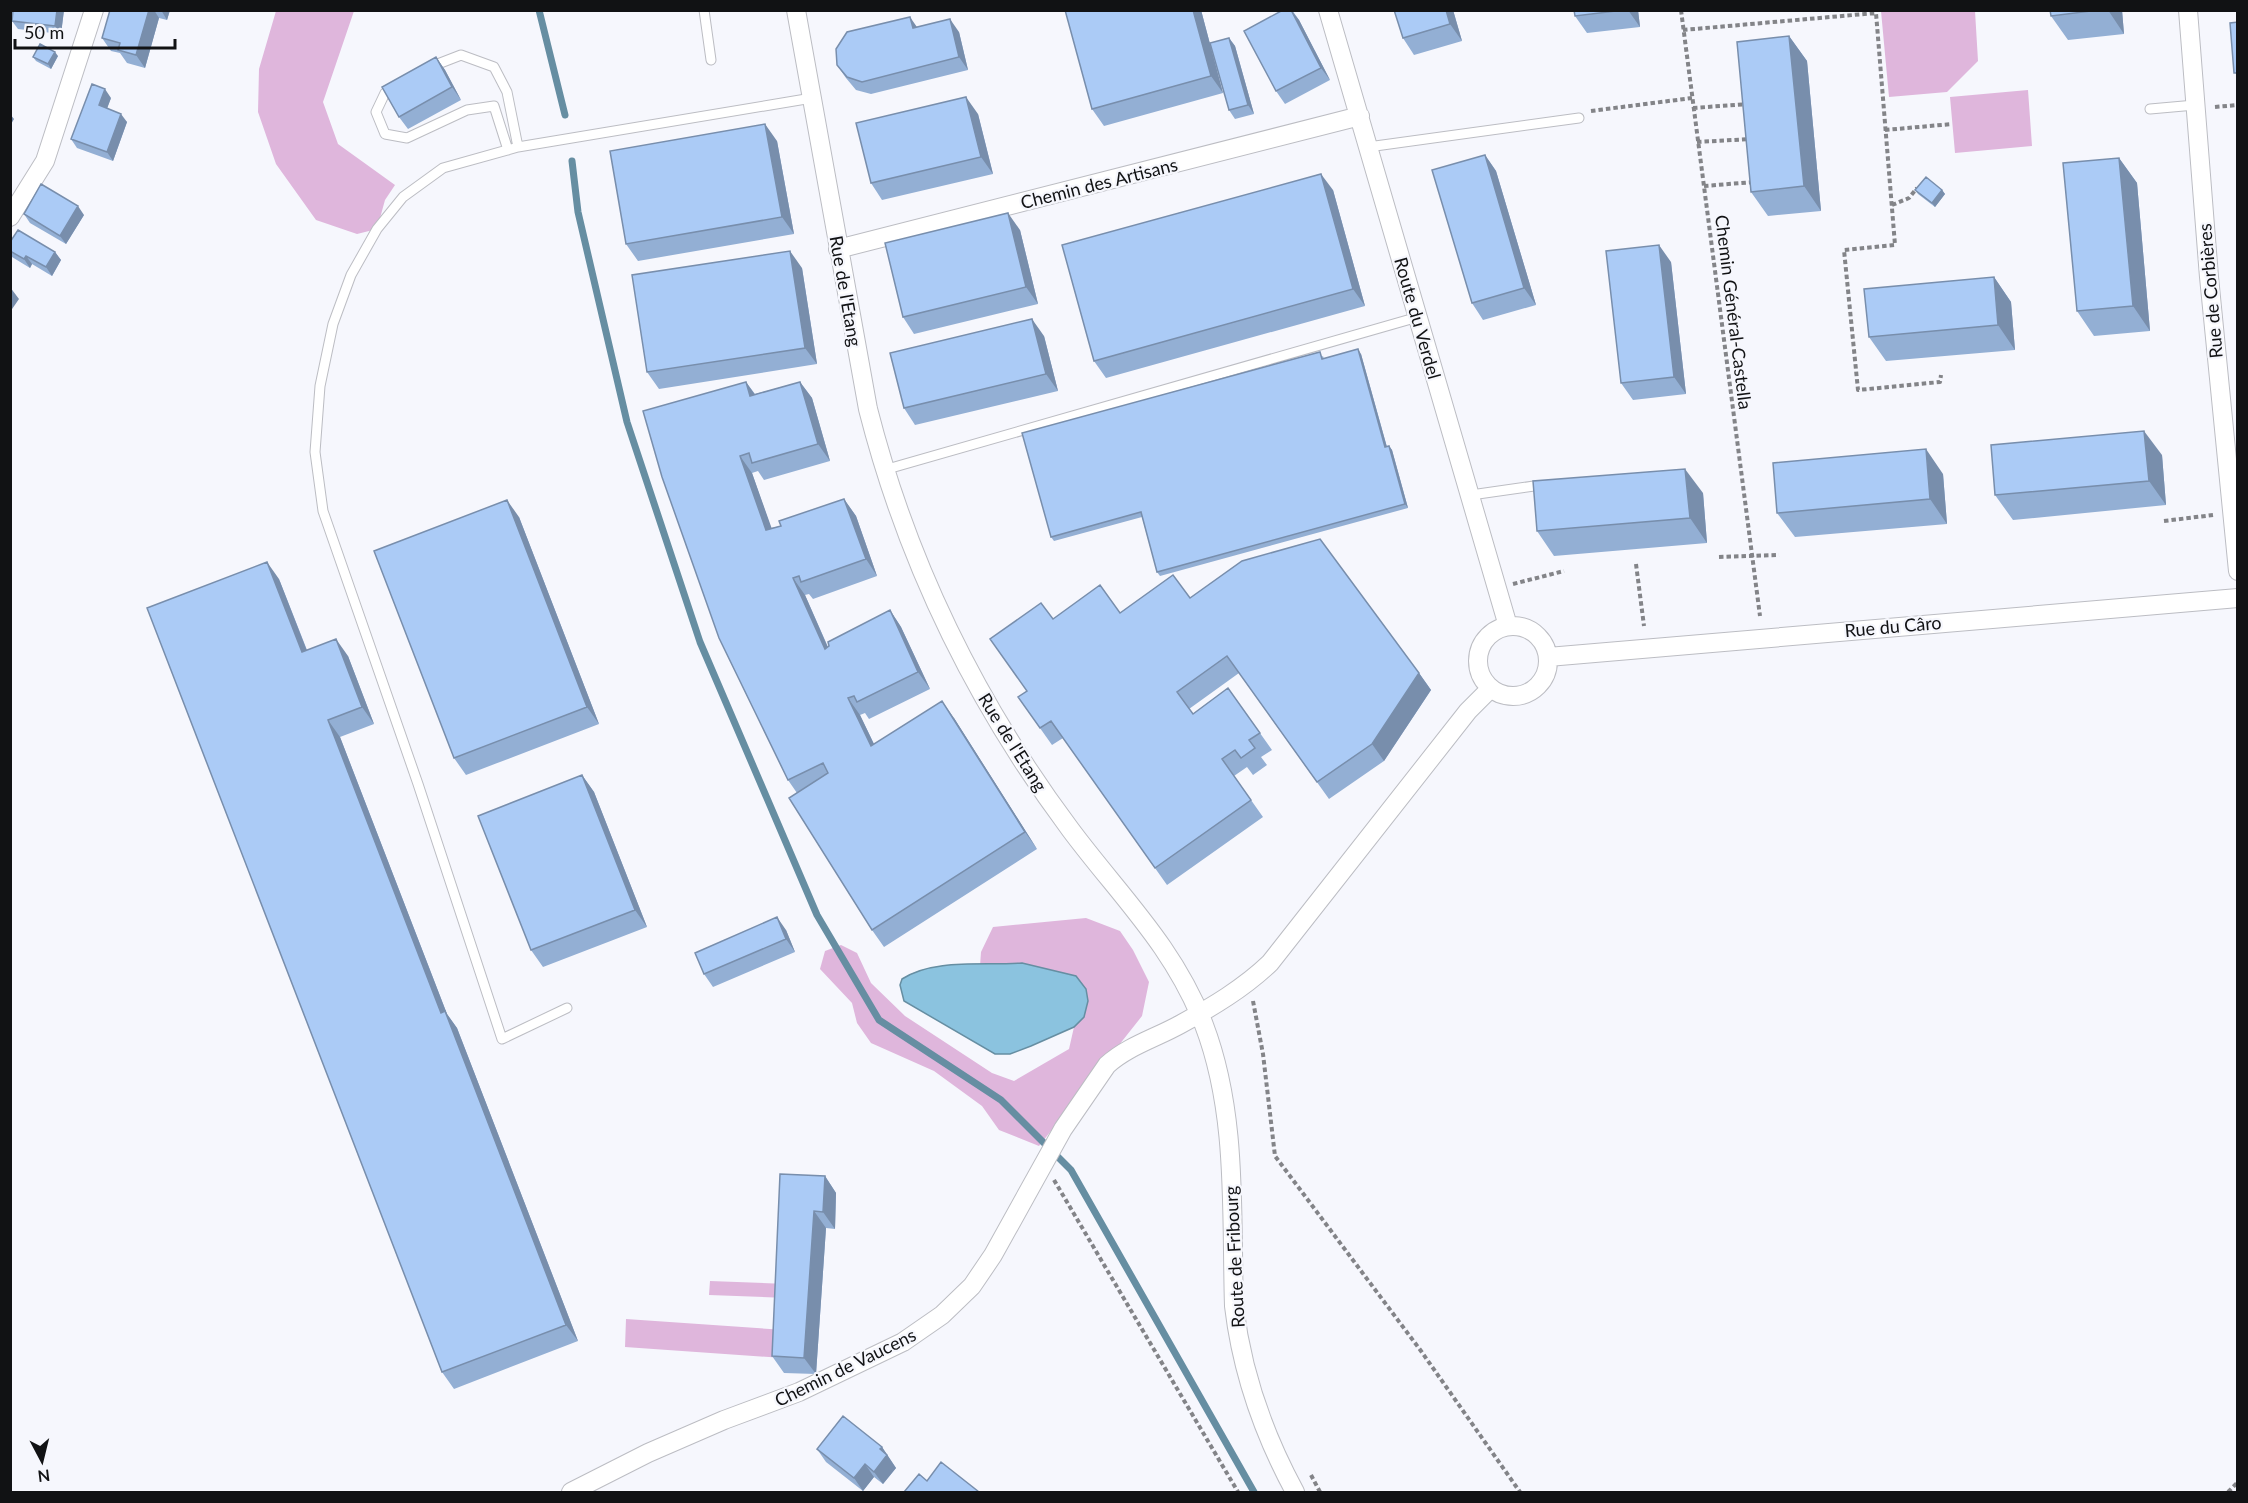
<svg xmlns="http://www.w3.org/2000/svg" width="2248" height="1503" viewBox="0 0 2248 1503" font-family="Lato,sans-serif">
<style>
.green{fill:#dfb6dc}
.water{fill:#8bc3df;stroke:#668ea2;stroke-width:1.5}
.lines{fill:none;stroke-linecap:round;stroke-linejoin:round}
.stream{stroke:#668ea2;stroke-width:7}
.lane-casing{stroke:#bcbdc3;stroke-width:11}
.street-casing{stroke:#bcbdc3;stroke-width:20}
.path{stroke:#838488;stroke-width:4;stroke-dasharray:4.5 3;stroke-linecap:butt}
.lane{stroke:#fff;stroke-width:9}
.street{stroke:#fff;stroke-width:18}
.wall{fill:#93afd4}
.shaded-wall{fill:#788eac}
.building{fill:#abcbf6;stroke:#788eac;stroke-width:1.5}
.labels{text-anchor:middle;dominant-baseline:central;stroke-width:4.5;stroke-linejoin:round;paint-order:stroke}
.street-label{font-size:18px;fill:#111214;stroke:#f6f7fd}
</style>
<rect width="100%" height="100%" fill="#f6f7fd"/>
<path class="green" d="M276,11h78l-31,91 15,42 57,41 -10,15 -8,29 -20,5 -41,-14 -40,-56 -18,-52 1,-43z
M1881,11h94l3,50 -31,31 -58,5z
M2028,90l4,56 -77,7 -5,-56z
M1086,918l34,13 13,19 16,32 -7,34 -103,130 -40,-16 -17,-24 -48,-35 -63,-28 -14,-20 -5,-20 -32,-34 5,-18 16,-6 16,8 14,30 34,33 87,57 22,8 55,-32 5,-22 10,-10 -9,-41 -53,-13 -42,3 1,-14 12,-25z
M710,1281l77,3v14l-78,-3z
M626,1319l159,11 -2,28 -158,-11z"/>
<path class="water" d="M1022,963l54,13 10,13 2,12 -4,16 -10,10 -43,19 -21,8h-15l-91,-53 -4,-16 2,-6c32,-21 83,-13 120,-16z"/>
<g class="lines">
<path class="stream" d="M539,10l26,105
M572,161l6,51 49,210 73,220 117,273 62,105 122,80 70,70 183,322"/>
<g class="lane-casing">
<path id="lane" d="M704,10l7,50
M430,67l31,-12 33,12 13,25 11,55
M394,88l-9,5 -9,19 9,22 22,4 60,-28 27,-4 14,44
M2150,109l45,-4
M1368,147l211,-29
M884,470l534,-153
M1471,495l63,-9
M567,1008l-65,31 -84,-255 -95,-273 -8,-59 5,-66 13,-62 18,-49 26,-46 26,-32 40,-29 75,-21 294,-49"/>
</g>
<g class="street-casing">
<path id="street" d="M796,10l72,399c39,153 108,294 202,420 49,66 103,116 134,196 34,89 27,188 30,281 8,68 29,127 61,186
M1328,10l180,616
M2188,10l21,267 29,294
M10,217l35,-56 49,-151
M838,249l522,-133
M1478 661a35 35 0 1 1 70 0a35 35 0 1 1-70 0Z
M1548,657l690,-59
M571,1492l77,-39 76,-33 75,-28 104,-50 39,-27 30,-29 21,-31 70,-126 44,-64c21,-19 49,-27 74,-41 31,-17 63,-36 89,-61l198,-252 23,-23"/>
</g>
<path class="path" d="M1681,10l79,606
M1683,30l193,-17 19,232 -51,5 14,140 82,-8 1,-7
M2215,107l23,-2
M1693,108l55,-4
M1591,111l101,-13
M1885,130l67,-6
M1697,142l54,-3
M1704,186l50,-4
M1892,205l17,-7 8,-10
M2164,521l49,-6
M1719,557l60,-2
M1636,564l8,62
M1513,584l51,-13
M1253,1001l10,53 12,102 146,195 99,141
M1054,1180l184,312
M1311,1475l9,17
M2228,1492l10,-10"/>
<use href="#lane" class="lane"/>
<use href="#street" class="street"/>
</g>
<path class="wall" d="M64,10l-3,24 -43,-5 -6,-8z
M110,10h60l-3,10 -8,-2 -14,50 -18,-5 -7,-10 -9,-2 -9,-13z
M1201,10l22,83 -119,33 -12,-17z
M1283,10h9l7,10 31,60 -45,24 -9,-13z
M1453,10l9,31 -48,14 -11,-17z
M1574,10h64l2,17 -53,6 -12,-17z
M2050,10h72l2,24 -56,6 -17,-24z
M918,27l41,5 9,38 -97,24 -15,-4 -10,-12 -9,-13z
M1789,36l18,25 14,150 -53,5 -17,-24z
M1229,38l6,8 19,68 -19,5 -6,-9z
M58,56l-7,13 -15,-8 -3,-4z
M436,57l9,13 16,30 -53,29 -9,-12z
M111,98l-4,10 20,14 -14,39 -36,-13 -6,-9z
M978,114l15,60 -111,26 -11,-17z
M777,141l17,93 -156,27 -12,-17z
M1485,155l11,16 40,134 -53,15 -11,-17z
M2119,158l18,25 13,148 -56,5 -17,-25z
M1333,190l32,116 -259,72 -12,-17z
M1915,190h27l3,4 -10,13 -17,-13z
M24,214l60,1 -18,29 -36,-21z
M1020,230l18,74 -124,30 -11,-17z
M10,242l45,10 6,8 -9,16 -20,-12 -2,4 -18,-11 -2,-2z
M1671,262l15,132 -53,6 -12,-17z
M802,268l15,96 -158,25 -12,-17z
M1994,277l17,25 4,48 -129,11 -17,-24z
M1044,336l14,55 -143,34 -11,-17z
M1361,354l26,93 2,-1 3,4 16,58 -248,68 -3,-4 -15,-55 -88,24 -3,-4 272,-181 1,3z
M746,382l9,12 45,-12 12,16 18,63 -66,19 -6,-9 -6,2 19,55 10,-2 63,-27 12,17 21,60 -64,23 -4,-5 -4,1 23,52 62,-37 11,17 29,62 -61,30 -4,-6 -5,2 14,29 80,-26 83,131 -153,98 -12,-17 -75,-137 -9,-13 -69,-142z
M2162,455l4,50 -153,15 -18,-25z
M1943,474l4,50 -152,13 -18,-24z
M1703,493l4,50 -153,13 -17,-25z
M519,517l80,207 -133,51 -12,-17z
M279,579l28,71 41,6 26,68 -34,13 107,277 10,14 121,313 -124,48 -12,-17z
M1190,598l229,75 12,17 -47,71 -55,38 -90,-126 -50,36 4,5 35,-26 44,62 -11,7 6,8 -14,10 -6,-8 -13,9 29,41 -96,68 -104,-147 -11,7 -34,-48 9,-6 26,-72 67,-6z
M582,775l12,17 53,135 -104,40 -12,-17z
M786,930l9,22 -82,35 -9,-13z
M825,1176l11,17 -1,36 -9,-1 -10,146 -32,-1 -12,-17z
M882,1447l14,21 -13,16 -9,-7 -11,14 -37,-29 -9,-13z"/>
<path class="shaded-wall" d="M57,10h7l-3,24 -6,-8z
M149,10h5l5,8 -14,50 -9,-13z
M161,10h9l-3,10z
M1193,10h8l22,83 -12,-17z
M1291,10l8,10 31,60 -9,-12z
M1446,10h7l9,31 -12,-17z
M1628,10h10l2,17z
M2108,10h14l2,24z
M910,17l9,13 -6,-2z
M950,19l9,13 9,38 -9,-13z
M1789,36l18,25 14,150 -17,-25z
M1229,38l6,8 19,68 -6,-9z
M55,52l3,4 -7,13 -3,-5z
M436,57l9,13 16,30 -9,-13z
M105,89l6,9 -6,16 -6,-9z
M966,97l12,17 15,60 -12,-17z
M10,114l4,5 -4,7z
M121,114l6,8 -14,39 -6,-9z
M765,124l12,17 17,93 -12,-17z
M1485,155l11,16 40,134 -12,-17z
M2119,158l18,25 13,148 -17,-25z
M1321,174l12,16 32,116 -12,-17z
M1942,190l3,4 -10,13 -3,-4z
M78,206l6,9 -18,29 -6,-8z
M1008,213l12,17 18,74 -12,-17z
M1659,245l12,17 15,132 -12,-17z
M790,251l12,17 15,96 -12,-16z
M55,252l6,8 -9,16 -6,-9z
M26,256l6,8 -2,4 -6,-9z
M1994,277l17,25 4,48 -17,-25z
M10,287l9,12 -9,13z
M1032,319l12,17 14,55 -12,-17z
M1358,349l3,5 27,97 -3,-4z
M746,382l12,17 -8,-3z
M800,382l12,16 18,63 -12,-17z
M2144,431l18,24 4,50 -17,-24z
M1389,446l3,4 16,58 -3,-4z
M1926,449l17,25 4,50 -17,-25z
M740,456l12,17 26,73 -12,-16z
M1685,469l18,24 4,50 -17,-25z
M844,499l12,17 21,60 -11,-17z
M507,500l12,17 80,207 -12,-17z
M267,562l12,17 35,90 -12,-17z
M793,578l12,17 31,71 -11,-17z
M890,610l11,17 29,62 -12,-17z
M336,639l12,17 26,68 -12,-17z
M1419,673l12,17 -47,71 -12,-17z
M848,698l12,17 23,48 -12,-17z
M942,701l12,17 83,131 -12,-17z
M328,720l12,17 107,277 10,14 121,313 -12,-16 -125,-312z
M582,775l12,17 53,135 -12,-17z
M777,917l9,13 9,22 -9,-13z
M825,1176l11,17 -1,36 -12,-17z
M814,1211l12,17 -10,146 -12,-16z
M882,1447l14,21 -13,16 -9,-12 6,-23z
M865,1464l9,13 -11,14 -9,-13z"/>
<path class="building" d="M13,10h44l-2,16 -43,-5z
M110,10h39l-13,45 -18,-5 2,-7 -18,-5z
M1065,10h128l18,66 -119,33z
M1283,10h8l30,58 -45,23 -32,-60z
M1394,10h52l4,14 -47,14z
M1574,10h50l-49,6z
M2050,10h49l-48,6z
M910,17l3,11 37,-9 9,38 -97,25 -15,-5 -10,-12 -1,-16 11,-17z
M2238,22v51h-4l-4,-50z
M1789,36l15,150 -53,6 -14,-150z
M1229,38l19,67 -19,5 -19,-67z
M40,44l15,8 -7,12 -15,-7z
M436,57l16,30 -53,30 -17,-30z
M92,84l13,5 -6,16 22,9 -14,38 -36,-13z
M966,97l15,60 -110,26 -15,-60z
M765,124l17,93 -156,27 -16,-93z
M1485,155l39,133 -52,15 -40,-133z
M2119,158l14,148 -56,5 -14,-148z
M1321,174l32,115 -259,72 -32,-116z
M1926,177l16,13 -10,13 -17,-13z
M41,184l37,22 -18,30 -36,-22z
M1008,213l18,74 -123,30 -18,-74z
M18,230l37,22 -9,15 -20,-11 -2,3 -14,-8v-9z
M1659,245l15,132 -53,6 -15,-132z
M790,251l15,97 -158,24 -15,-97z
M1994,277l4,48 -129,12 -5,-48z
M1032,319l14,55 -142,34 -14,-55z
M1358,349l27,98 4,-1 16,58 -248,68 -16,-60 -90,25 -29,-104 298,-81 2,7z
M746,382l4,14 50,-14 18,62 -66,19 -3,-10 -9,3 26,74 15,-4 -2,-5 65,-22 22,60 -65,23 -2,-6 -6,2 32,71 4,-3 -1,-4 62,-32 28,62 -61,30 -3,-6 -6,2 23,48 71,-45 83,131 -153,98 -83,-132 39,-25 -5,-10 -35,17 -69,-142 -57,-161 -19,-66z
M2144,431l5,50 -154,14 -4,-50z
M1926,449l4,50 -153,14 -4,-50z
M1685,469l5,49 -153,13 -4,-50z
M507,500l80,207 -133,51 -80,-207z
M1320,539l99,134 -47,71 -55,38 -90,-126 -50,36 16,22 35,-26 32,45 -11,7 6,8 -14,10 -6,-8 -13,9 29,41 -96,68 -104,-147 -11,7 -22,-31 9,-6 -37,-52 51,-36 12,16 47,-34 20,28 53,-38 17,23 52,-37z
M267,562l35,90 34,-13 26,68 -34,13 113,293 4,-2 121,314 -124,47 -295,-764z
M582,775l53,135 -104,40 -53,-134z
M777,917l9,22 -82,35 -9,-21z
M780,1174l45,2 -2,36 -9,-1 -10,147 -32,-2z
M843,1416l39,31 -2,2 7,6 -13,17 -9,-8 -11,14 -37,-29z
M941,1462l38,30h-75l15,-18 8,7z"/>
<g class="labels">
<g class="street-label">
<text transform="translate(1099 183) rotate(-14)">Chemin des Artisans</text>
<text transform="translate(846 291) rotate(80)">Rue de l'Etang</text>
<text transform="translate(2210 291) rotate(-95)">Rue de Corbières</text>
<text transform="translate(1734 312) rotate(83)">Chemin Général-Castella</text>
<text transform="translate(1418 318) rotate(74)">Route du Verdel</text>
<text transform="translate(1893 626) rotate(-5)">Rue du Câro</text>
<text transform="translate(1013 742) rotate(58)">Rue de l'Etang</text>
<text transform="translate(1234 1257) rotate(-93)">Route de Fribourg</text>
<text transform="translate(845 1367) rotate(-26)">Chemin de Vaucens</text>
</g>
</g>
<rect width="2248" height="1503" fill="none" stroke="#111214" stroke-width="24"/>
<g transform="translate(42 1461) rotate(173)" stroke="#f6f7fd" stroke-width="4.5" paint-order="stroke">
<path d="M0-4.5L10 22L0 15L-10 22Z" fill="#111214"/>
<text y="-9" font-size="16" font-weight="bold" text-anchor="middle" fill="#111214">N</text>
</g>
<path d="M15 39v9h160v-9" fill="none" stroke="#111214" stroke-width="3"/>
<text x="24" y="39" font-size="18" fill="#111214" stroke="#f6f7fd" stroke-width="4.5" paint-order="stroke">50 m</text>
</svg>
